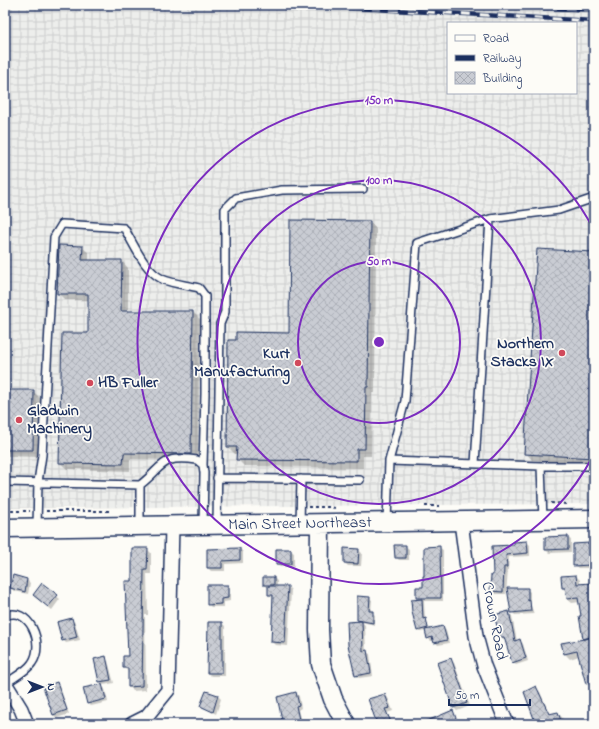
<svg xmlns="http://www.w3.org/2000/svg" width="599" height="729" viewBox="0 0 599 729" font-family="'Indie Flower',sans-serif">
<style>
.industrial{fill:url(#industrial-grid);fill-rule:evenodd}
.shadow{fill:#0003}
.building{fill:url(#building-cross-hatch);stroke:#1b2f5e}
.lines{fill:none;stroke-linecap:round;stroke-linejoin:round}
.lane-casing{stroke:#1b2f5e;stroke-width:10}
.street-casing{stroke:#1b2f5e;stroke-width:16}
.secondary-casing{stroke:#1b2f5e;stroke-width:21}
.path{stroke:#1b2f5e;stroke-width:2;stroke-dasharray:3 3;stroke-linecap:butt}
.lane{stroke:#fdfcf7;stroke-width:7}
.street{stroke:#fdfcf7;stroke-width:13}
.secondary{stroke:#fdfcf7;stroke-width:18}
.rail-casing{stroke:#1b2f5e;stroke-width:4.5}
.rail{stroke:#fdfcf7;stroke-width:3;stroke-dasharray:9;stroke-linecap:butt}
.ring{fill:none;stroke:#7b2cbf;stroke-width:2}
.poi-dot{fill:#d1495b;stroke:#fdfcf7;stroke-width:1.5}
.labels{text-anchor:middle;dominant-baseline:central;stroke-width:3.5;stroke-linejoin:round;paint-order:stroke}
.poi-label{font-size:16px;font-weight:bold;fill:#1b2f5e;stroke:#fdfcf7;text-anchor:end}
.street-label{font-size:16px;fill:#1b2f5e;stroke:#fdfcf7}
.centre{fill:#7b2cbf;stroke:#fdfcf7;stroke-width:2}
.ring-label{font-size:12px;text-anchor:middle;font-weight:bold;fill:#7b2cbf;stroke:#fdfcf7;stroke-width:3.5;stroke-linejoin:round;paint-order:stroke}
</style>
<defs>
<pattern id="industrial-grid" width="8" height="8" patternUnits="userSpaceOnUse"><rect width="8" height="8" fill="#edeeec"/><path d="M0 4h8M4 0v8" fill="none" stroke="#cbcccd"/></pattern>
<pattern id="building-cross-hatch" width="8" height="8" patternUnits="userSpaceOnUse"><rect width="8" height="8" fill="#c9ccd3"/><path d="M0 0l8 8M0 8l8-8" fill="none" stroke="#acb0b8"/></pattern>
</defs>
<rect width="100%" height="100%" fill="#fdfcf7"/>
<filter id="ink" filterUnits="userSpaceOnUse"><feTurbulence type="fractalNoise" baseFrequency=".025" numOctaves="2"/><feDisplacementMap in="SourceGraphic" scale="8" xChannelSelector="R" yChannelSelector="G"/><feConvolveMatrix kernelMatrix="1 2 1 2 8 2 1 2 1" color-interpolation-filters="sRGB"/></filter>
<g filter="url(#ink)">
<path class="industrial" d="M5,5h589v499l-589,4zM448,23h128v70h-128z"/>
<path class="shadow" d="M370,222l6,7 -1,164h-3l-1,63h-8v12l-119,-2 -7,-7v-5h-2l-7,-7 62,-113z
M82,247l7,6v8h33l6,7v44h65l7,7 -2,141 -68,-1v12l-63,-2 -7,-6 29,-129v-34h-24l-7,-7z
M594,253v211l-62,-4 -6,-7z
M5,391h28l7,7v59l-35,-1z
M567,537l4,3v12l-22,1 -3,-3z
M527,542l3,3v11l-21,1 -3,37h-12l-3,-4 3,-14 -1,-29 22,-1z
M589,544l3,3v21h-14l-4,-3z
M405,546l4,3v11h-10l-3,-3z
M439,547l4,3v51h-19l1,18 2,3 2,8 14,-3 3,4 3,12 -11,2 -4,-4h-3l-3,-3 -2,-7 -6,1 -2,-2 1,-30 -2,-2 7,-10z
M147,549l4,4v21h-4l1,41h-3l1,75 -13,1 -4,-4v-15l-5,-4 6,-11 3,-75z
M240,549l3,3v11l-18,1v7h-14l-3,-3v-18z
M290,550l4,3v14h-14l-3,-3z
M358,550l4,3 -1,13h-13l-3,-3z
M14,576l13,4 3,3 -2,11 -14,-3 -3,-3z
M576,576l4,4v5l11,-1 3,2v55l-1,1 1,1v44l-2,1 -5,-5 -8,-27 -9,3 -5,-5 -3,-10 23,-4 -5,-23 2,-1 -2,-14 -8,1 -5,-4v-7l-4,-4z
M264,578h10l3,3v6h11l3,3 -3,56 -13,-1 -3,-3 2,-44 -5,-3v-7l-5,-3z
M43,585l17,14 -8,11 -15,-12z
M227,586l3,3v12l-6,1v5h-13l-3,-3z
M527,589l3,3v11l4,11 -19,1 -3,-3z
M369,598l3,2 -1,12 4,3v10l-13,-3 3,3 1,27 4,2 3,22 -14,2 -3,-3 5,-53 -3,-2z
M509,612l3,4 5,25 3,-1 3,4 5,17 -12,4 -3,-3 -7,-22 -5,-3z
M71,619l4,4 5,17 -14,3 -3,-3z
M209,623h13l3,3v50h-14l-3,-3z
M105,658l3,3 6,22 -10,2 -4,-3 -5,-22z
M451,660l3,3 16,43 -13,5 -3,-3 -16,-44z
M57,684l3,3 9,27 -12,4 -4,-3z
M102,686l3,3 3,13 -17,4 -4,-3z
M536,688l4,4 10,23 7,-2 5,4 2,7h-28z
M295,693l4,3 2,12 -3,2 3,12 -16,2z
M385,695l3,3 5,13 -6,2 6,11h-16z
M218,696l3,3 -5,15 -15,-8z
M453,711l6,13h-22z"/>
<path class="building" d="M290,220l80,1 -2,166h-2l-1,62h-8v12l-121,-1 1,-13h-10l1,-107h8v-8l53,1z
M59,245l24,1 -1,14h40l-1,51h72l-2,143 -67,-1 -1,11 -64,-1 3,-130h26v-39h-31z
M537,249l57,3v206l-70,-4z
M5,390h29l-1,60h-28z
M568,536v13l-23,1v-13z
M527,541l1,12 -22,2 1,12h-3l-1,25 -13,-1 1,-16h2l-1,-29 22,-1v-3z
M589,543l1,22 -17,1v-22z
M394,545h12v13h-11z
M440,546l1,52h-25v-11h7v-11h1v-29z
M132,548h16l-1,22h-3l-2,116 -14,1v-19h-5v-12h5l-3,-75h7z
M240,548v12l-18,1v7h-15v-19z
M344,548l15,1 -1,15 -14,-1z
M276,549h15v15h-15z
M13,575l14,4 -2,13 -15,-4z
M576,575l1,9 15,-1 2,23h-3l3,11v19l-11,3 -4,-23h2l-3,-18 -11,1 -2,-11h-3l-1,-12z
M263,577h11v8h-11z
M42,583l16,12 -10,12 -15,-12z
M207,585h21v13l-7,1v5l-14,1z
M268,586h20l-3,57 -14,-1 2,-47h-5z
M507,588h21v13l2,-1 1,11 -20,2z
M357,596l13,1 -1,14h4v12l-16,-3z
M422,599l1,20 3,-1 2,10 -11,3 -5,-19 -1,-12z
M509,611l6,30 5,-2 6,19 -14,5 -8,-26h-4l-6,-22z
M72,618l5,19 -15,4 -5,-19z
M362,621l1,30 4,-1 4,23 -16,3 -7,-31 -1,-23z
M208,622h14v51h-15z
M443,626l4,14 -13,3 -2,-6 -5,2 -2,-9z
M590,638l4,15v29l-8,2 -9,-33 -13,3 -3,-11z
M106,656l5,24 -12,2 -5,-23z
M451,658l16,45 -14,5 -16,-45z
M57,682l10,28 -14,5 -10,-28z
M102,684l4,15 -19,5 -4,-16z
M536,686l13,28 9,-2 4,12h-26l-12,-32z
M206,691l12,4 -5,17 -13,-6z
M296,692l3,13 -3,1 4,18h-17l-6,-27z
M385,694l5,14 -5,1 7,15h-15l-9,-25z
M453,710l4,11 -8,3h-29z"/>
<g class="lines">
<g class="lane-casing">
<path id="lane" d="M389,461l152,5 2,54
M475,464l15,-245
M541,466h53
M217,478l143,2
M5,482l135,3c25,-19 19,-30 57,-25l6,5 1,8 -1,52
M387,523l2,-62 16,-60 12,-158 73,-24 69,-9 35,-12
M300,524l1,-45
M140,525v-40
M217,525l3,-201 5,-12v-103l11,-11 46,-8 81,-1
M37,527l1,-45 4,-27 12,-218 8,-13 62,4c10,16 20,42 38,51 11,5 25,6 37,9l6,8v98l-2,71
M5,616c23,-11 41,27 27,47 -5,8 -19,15 -27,21"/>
</g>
<g class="street-casing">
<path id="street" d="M461,522l15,114 8,30 23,58
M5,683l16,26 6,15
M132,724l14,-7 22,-27 4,-164"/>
</g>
<g class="secondary-casing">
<path id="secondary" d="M320,524l-1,106 2,34 12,35 13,25
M5,528l589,-9"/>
</g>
<path class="path" d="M551,503l17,1
M425,506h18
M308,507h22l5,1
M5,511h25
M46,511h66"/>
<use href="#lane" class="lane"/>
<use href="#street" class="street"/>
<use href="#secondary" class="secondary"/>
<g class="rail-casing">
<path id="rail" d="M300,5l294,16
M494,5l100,5"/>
</g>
<use href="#rail" class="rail"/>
</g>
</g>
<g class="ring">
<circle cx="379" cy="342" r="81"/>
<circle cx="379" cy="342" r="162"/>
<path d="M594 454A242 242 0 1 1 594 230"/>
</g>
<g class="poi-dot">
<circle cx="562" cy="353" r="4"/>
<circle cx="298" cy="363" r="4"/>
<circle cx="90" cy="383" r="4"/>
<circle cx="19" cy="420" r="4"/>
</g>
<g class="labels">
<g class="poi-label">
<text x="554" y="344">Northern<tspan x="554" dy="18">Stacks IX</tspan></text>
<text x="290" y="354">Kurt<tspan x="290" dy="18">Manufacturing</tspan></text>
<text x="98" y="383" text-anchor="start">HB Fuller</text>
<text x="27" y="411" text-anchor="start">Gladwin<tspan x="27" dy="18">Machinery</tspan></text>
</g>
<g class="street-label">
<text transform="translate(300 524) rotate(-1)">Main Street Northeast</text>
<text transform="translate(494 621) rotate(79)">Crown Road</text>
</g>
</g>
<circle cx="379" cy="342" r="6" class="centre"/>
<g class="ring-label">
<text x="379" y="104">150 m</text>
<text x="379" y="184">100 m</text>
<text x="379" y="265">50 m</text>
</g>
<rect width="599" height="729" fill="none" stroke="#fdfcf7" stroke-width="20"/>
<rect x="10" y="10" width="579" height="709" fill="none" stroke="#1b2f5e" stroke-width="1.5" filter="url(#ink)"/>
<rect x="447" y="22" width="130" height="72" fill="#fdfcf7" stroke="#a3aaba"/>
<rect x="455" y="35" width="20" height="6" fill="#fdfcf7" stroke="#a3aaba"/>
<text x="483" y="42" font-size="12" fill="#1b2f5e">Road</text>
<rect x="455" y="55" width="20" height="6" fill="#1b2f5e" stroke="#a3aaba"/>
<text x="483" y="62" font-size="12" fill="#1b2f5e">Railway</text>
<rect x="455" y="72" width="20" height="12" fill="url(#building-cross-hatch)" stroke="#a3aaba"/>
<text x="483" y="82" font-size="12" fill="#1b2f5e">Building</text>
<g transform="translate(42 687) rotate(90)" stroke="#fdfcf7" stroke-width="3" paint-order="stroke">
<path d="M0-3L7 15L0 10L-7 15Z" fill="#1b2f5e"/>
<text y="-6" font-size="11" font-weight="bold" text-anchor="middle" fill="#1b2f5e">N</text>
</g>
<path d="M449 699v6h81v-6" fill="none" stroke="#1b2f5e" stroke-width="2"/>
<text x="455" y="699" font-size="12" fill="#1b2f5e" stroke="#fdfcf7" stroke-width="3" paint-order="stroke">50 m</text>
</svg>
